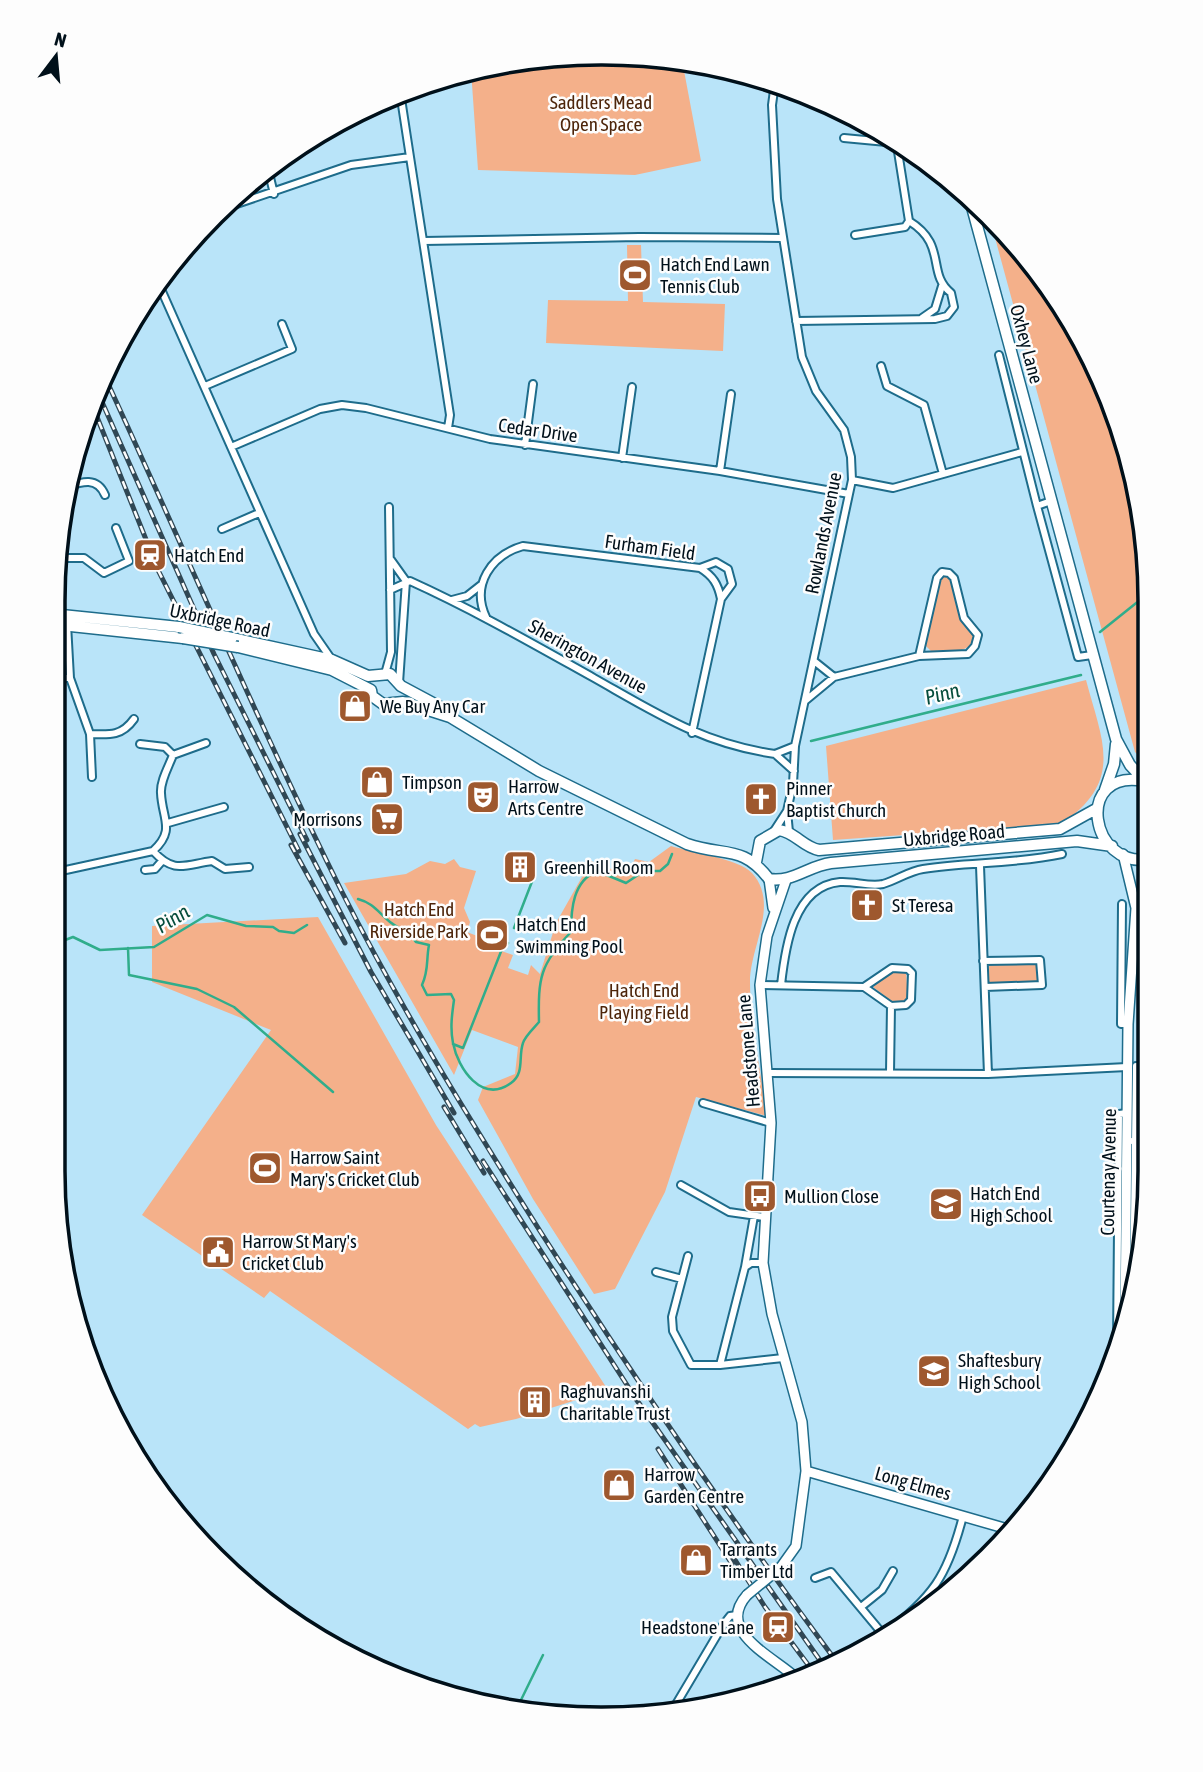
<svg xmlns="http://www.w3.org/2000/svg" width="1203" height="1772" viewBox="0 0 1203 1772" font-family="'Asap Condensed',sans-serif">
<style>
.green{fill:#f4b08a}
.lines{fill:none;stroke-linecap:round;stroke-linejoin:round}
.stream{stroke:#30ad8b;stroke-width:2.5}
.street-casing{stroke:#1e6c8b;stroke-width:10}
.secondary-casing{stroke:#1e6c8b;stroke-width:12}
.primary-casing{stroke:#1e6c8b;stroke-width:13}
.street{stroke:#fff;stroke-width:6}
.secondary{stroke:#fff;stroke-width:9}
.primary{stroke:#fff;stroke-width:10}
.rail-casing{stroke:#304754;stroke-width:5}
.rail{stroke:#fdfdfd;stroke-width:2.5;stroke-dasharray:8;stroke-linecap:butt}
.secondary-bridge-casing{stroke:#1e6c8b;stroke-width:12;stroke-linecap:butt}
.primary-bridge-casing{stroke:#1e6c8b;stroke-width:13;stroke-linecap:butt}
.secondary-bridge{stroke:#fff;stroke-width:9}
.primary-bridge{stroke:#fff;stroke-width:10}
.labels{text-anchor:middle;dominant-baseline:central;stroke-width:5;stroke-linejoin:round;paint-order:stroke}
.park-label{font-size:19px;fill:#4d250a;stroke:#fdfdfd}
.poi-label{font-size:19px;fill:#00101a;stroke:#fdfdfd;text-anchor:start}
.street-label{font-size:19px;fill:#00101a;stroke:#fdfdfd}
.water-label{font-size:21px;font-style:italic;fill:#064d3c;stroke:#fdfdfd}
.rim{fill:none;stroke:#00101a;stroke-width:3.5}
</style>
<rect width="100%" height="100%" fill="#b9e4f9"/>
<path class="green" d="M601,53l81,7 19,101 -66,14 -157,-5 -7,-100 23,-7z
M988,212l70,84 51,95 31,103 10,108v165l-15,-15z
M627,245h14l2,57 82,2 -2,47 -177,-8 2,-43 80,1z
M945,575c17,14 11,42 28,57l1,12 -12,6 -31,1 -6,-6 15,-66z
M1086,680c16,61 39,101 -25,144l-228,16 -7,-94z
M671,846c20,6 68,13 81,27 28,31 -2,73 -2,109 0,43 11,90 17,134l-71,-19 -31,95 -50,97 -21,5 -61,-95 -55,-99 5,-13 32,-13 3,-27 -46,-17 -18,45 -110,-192 62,-9 24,-13 15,3 9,-5 6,8 16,4 -12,37 6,14 -3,10 28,11 -2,5 20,7 -5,13 20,7 3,-10 9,9 16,-51 35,-62 36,14 8,-16 14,3z
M1150,886v174l-7,-4c-1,-57 0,-113 7,-170z
M318,917l118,208 172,265 -92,29 -36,8 -5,-3 -7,5 -198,-138 -6,7 -122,-83 129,-185 -119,-48v-56z
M1036,963l2,19 -49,1v-19z
M898,971l8,1 2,25 -6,5h-9l-20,-15 16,-13z"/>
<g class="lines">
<path class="stream" d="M1100,632l50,-40
M811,741l270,-66
M358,899c15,4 20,13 32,23 10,8 18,8 26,20l13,3c-3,15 0,25 -7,40l5,10 24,-1 3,6c-2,14 -4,28 -1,43 5,26 29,61 58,40 14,-10 7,-26 12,-40 2,-7 11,-15 16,-21 -1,-44 1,-58 32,-90 0,-23 2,-51 26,-61l29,12 18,-12h16l8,-7 4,-10
M514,928l19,-49
M52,945l21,-8 27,13 54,-3 53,-32 39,11 27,1 6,4 15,2 13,-8
M128,948l1,27 68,14 37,18 99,85
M453,1044l10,4 39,-99 6,-6
M520,1702l23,-47"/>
<g class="street-casing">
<path id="street" d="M775,83l-3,22 5,94 25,158 14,34 28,39 7,27 1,23 -57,266 -2,38 -6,27 2,21
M844,138l53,5
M410,157l40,258 -2,13
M268,169l6,25
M216,211l135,-46 59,-8 -10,-65
M855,235l50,-8 4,-6
M424,241l215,-4 144,1
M160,287l154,347 18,26
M922,318l13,-9 7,-23
M796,321l139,-2 12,-3 7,-9 -3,-14c-25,-20 -3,-48 -42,-72l-13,-82
M999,355l38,151 14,-5
M881,366l6,20 37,19 19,69
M205,386l87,-37 -10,-25
M525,445l8,-61
M231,447l89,-38 22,-4 24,3 124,31 230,32 129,23
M622,458l10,-71
M720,471l11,-77
M852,480l41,8 129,-36
M66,487c15,-5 31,-11 39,8
M1037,506l41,151 14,-2
M222,529l37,-16
M57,558h27l20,15 25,-12 -13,-33
M391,560l15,21 -7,102
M700,568l16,-6 12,7 4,15 -11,15
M390,590l20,-9c64,29 123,63 184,97 62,35 109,66 181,76
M452,600l15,-4 14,-11
M486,617c-15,-32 5,-62 37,-71l177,22c13,8 18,16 21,31l-29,134
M67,624l3,54 20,56 2,43
M814,661l20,16
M385,674l6,-22 -2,-145
M52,678h18
M805,701l29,-24 85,-21 18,-78 5,-6 7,1 5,5 10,40 14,17 -3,11 -7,8 -49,2
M90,734c20,1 32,2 44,-15
M140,744l25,3 8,8
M794,771l-19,-17 20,-8
M168,823l56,-16
M774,831l13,-20
M153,851c23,-21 9,-32 8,-58 -1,-12 8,-27 12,-38l33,-12
M153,851c21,23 31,14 59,10l13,8 24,-2
M980,866l8,208
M145,870l10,-1 7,-8
M52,873l101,-22
M1122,904l-1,120h7
M983,961l57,-1 2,25 -57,2
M760,985l104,2 27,19 -1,67
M781,985c4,-36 12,-99 59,-103 15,-1 29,5 43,2 14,-4 26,-13 40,-15 46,-7 93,-5 139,-15
M864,987l28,-19 16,1 4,4 -1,27 -5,5 -15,1
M768,1073l220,1 139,-7
M703,1103l68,20
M1132,1141h18
M681,1185l48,27 35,5
M688,1256l-16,61 1,14 18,34h29l63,-7
M745,1267l9,-51
M656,1272l26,7
M1133,1298l3,-232h14
M1117,1344l2,-230 8,-1
M720,1365l25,-98 6,-4h12
M815,1578l16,-6 55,66
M861,1607l21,-17 11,-19
M883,1635c50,-39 64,-57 80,-119
M672,1711l51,-86 7,-9 7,-1"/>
</g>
<g class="secondary-casing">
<path id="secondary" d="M1123,854l13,54 -8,116 -3,298
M769,879l4,29
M1136,908l14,-30
M806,1471l205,59
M781,1567l15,-21 10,-75 -4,-49 -30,-108 -9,-51 8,-140 -11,-138 7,-49 19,-56
M747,1595c-32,36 25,61 48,82"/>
</g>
<g class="primary-casing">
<path id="primary" d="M969,196l147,543 14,26 15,16
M52,614l127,13
M52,624l131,14
M232,638l100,22 36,16 22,-2 11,12 43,23 6,8 89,54 148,73c37,13 55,0 82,35 23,4 39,-13 62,-16l246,-22 35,5
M238,647l94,23 39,20 1,6 11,8 20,-2 47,15
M1144,781c-71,-13 -54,89 6,78
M1105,790l9,-26 2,-20
M756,862l4,-21 19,-11c16,2 24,17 40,20l241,-21 36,-20"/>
</g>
<use href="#street" class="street"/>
<use href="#secondary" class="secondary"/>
<use href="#primary" class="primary"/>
<g class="rail-casing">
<path id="rail" d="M104,375c79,171 153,346 237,515 59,117 129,230 199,341 94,147 192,290 296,430
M98,393l116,261 93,186
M93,407l66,165 140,279
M300,834l71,138 83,141
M291,845l54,98
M444,1107l40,66
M483,1161l153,238 188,267
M658,1449l74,115
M730,1552l35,55 47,63"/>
</g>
<use href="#rail" class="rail"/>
<g class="secondary-bridge-casing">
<path id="secondary-bridge" d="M747,1595l34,-28"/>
</g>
<g class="primary-bridge-casing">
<path id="primary-bridge" d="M179,627l53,11
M183,638l55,9"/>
</g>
<use href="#secondary-bridge" class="secondary-bridge"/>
<use href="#primary-bridge" class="primary-bridge"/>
</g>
<defs>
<g id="stadium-square" transform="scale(1.75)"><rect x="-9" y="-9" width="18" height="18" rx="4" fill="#9e582e" stroke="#fdfdfd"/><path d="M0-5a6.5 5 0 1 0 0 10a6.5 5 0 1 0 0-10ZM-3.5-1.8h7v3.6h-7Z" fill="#fff"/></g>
<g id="station-square" transform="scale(1.75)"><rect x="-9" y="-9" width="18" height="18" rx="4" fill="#9e582e" stroke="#fdfdfd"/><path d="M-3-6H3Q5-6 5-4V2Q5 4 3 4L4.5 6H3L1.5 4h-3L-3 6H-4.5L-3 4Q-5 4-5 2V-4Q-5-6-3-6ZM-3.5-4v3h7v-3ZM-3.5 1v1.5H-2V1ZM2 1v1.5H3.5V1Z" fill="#fff"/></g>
<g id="shop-square" transform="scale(1.75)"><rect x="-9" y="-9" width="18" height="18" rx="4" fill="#9e582e" stroke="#fdfdfd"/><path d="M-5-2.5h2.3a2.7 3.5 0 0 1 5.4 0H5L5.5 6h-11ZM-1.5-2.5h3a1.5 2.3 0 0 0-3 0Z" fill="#fff"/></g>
<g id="theatre-square" transform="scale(1.75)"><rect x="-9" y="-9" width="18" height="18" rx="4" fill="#9e582e" stroke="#fdfdfd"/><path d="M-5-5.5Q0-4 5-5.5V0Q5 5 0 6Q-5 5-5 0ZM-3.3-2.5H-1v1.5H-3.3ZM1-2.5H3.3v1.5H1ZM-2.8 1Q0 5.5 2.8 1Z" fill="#fff"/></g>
<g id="church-square" transform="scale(1.75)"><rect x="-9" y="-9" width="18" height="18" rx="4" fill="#9e582e" stroke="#fdfdfd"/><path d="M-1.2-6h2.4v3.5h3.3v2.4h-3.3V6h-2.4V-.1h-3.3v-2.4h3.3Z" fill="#fff"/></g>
<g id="supermarket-square" transform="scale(1.75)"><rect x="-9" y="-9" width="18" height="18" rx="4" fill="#9e582e" stroke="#fdfdfd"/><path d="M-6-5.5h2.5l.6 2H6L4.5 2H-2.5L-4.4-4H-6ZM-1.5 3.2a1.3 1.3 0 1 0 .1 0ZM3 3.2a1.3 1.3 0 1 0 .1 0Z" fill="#fff"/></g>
<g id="building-square" transform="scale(1.75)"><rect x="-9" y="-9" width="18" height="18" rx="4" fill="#9e582e" stroke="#fdfdfd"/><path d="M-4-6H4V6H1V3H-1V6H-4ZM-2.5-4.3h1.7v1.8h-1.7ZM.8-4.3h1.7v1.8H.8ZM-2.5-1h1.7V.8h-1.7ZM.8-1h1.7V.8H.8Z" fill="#fff"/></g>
<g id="bus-square" transform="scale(1.75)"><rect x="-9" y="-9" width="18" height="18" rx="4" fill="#9e582e" stroke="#fdfdfd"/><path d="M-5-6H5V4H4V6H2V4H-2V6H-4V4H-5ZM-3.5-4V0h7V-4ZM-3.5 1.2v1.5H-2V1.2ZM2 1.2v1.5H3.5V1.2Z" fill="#fff"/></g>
<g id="school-square" transform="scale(1.75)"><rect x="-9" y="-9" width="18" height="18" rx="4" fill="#9e582e" stroke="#fdfdfd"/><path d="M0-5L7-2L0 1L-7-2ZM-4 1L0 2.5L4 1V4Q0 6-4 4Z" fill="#fff"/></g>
<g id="civic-square" transform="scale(1.75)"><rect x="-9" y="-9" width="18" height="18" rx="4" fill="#9e582e" stroke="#fdfdfd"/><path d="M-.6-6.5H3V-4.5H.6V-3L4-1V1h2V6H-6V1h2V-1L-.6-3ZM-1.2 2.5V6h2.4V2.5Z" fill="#fff"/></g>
</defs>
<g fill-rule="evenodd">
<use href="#stadium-square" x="635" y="275"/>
<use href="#station-square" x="150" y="555"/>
<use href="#shop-square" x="355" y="706"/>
<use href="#shop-square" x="377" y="782"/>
<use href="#theatre-square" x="483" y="797"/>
<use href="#church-square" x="761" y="799"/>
<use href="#supermarket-square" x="387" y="819"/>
<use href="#building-square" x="520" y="867"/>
<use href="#church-square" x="867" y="905"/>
<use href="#stadium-square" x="492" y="935"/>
<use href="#stadium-square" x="265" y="1168"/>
<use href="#bus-square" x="760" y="1196"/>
<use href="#school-square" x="946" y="1204"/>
<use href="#civic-square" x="218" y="1252"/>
<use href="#school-square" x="934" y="1371"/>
<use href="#building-square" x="535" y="1402"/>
<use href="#shop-square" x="619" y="1485"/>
<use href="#shop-square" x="696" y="1560"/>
<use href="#station-square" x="778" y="1627"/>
</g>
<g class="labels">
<g class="park-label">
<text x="601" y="102">Saddlers Mead<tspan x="601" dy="22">Open Space</tspan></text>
<text x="419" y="909">Hatch End<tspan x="419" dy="22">Riverside Park</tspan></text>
<text x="644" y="990">Hatch End<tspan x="644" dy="22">Playing Field</tspan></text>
</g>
<g class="poi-label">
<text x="660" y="264">Hatch End Lawn<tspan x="660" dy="22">Tennis Club</tspan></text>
<text x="174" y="555">Hatch End</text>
<text x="380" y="706">We Buy Any Car</text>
<text x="402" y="782">Timpson</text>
<text x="508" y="786">Harrow<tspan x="508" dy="22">Arts Centre</tspan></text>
<text x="786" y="788">Pinner<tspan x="786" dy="22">Baptist Church</tspan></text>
<text x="362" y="819" text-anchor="end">Morrisons</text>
<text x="544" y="867">Greenhill Room</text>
<text x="892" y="905">St Teresa</text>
<text x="516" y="924">Hatch End<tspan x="516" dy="22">Swimming Pool</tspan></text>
<text x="290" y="1157">Harrow Saint<tspan x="290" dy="22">Mary's Cricket Club</tspan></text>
<text x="970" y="1193">Hatch End<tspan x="970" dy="22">High School</tspan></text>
<text x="784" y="1196">Mullion Close</text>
<text x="242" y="1241">Harrow St Mary's<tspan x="242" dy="22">Cricket Club</tspan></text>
<text x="958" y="1360">Shaftesbury<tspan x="958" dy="22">High School</tspan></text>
<text x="560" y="1391">Raghuvanshi<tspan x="560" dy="22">Charitable Trust</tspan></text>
<text x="644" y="1474">Harrow<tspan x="644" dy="22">Garden Centre</tspan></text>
<text x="720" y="1549">Tarrants<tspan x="720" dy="22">Timber Ltd</tspan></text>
<text x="754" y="1627" text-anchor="end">Headstone Lane</text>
</g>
<g class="street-label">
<text transform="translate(1027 344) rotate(75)">Oxhey Lane</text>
<text transform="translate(538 430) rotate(8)">Cedar Drive</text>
<text transform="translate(823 533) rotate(-79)">Rowlands Avenue</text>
<text transform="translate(650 547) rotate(8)">Furham Field</text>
<text transform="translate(220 620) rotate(12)">Uxbridge Road</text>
<text transform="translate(588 656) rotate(29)">Sherington Avenue</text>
<text transform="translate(954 835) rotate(-5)">Uxbridge Road</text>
<text transform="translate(748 1051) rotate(-95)">Headstone Lane</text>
<text transform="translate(1108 1172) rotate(-89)">Courtenay Avenue</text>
<text transform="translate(913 1483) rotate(16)">Long Elmes</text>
</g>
<g class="water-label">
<text transform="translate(942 693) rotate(-14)">Pinn</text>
<text transform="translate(172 918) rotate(-31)">Pinn</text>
</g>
</g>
<path d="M0 0H1203V1772H0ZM601 65H602A536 536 0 0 1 1138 601V1171A536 536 0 0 1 602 1707H601A536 536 0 0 1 65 1171V601A536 536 0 0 1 601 65Z" fill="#fdfdfd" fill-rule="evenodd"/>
<path class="rim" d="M601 65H602A536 536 0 0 1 1138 601V1171A536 536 0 0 1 602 1707H601A536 536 0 0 1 65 1171V601A536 536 0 0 1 601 65Z"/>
<g transform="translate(56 56) rotate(16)" stroke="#fdfdfd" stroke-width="5" paint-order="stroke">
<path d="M0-5L12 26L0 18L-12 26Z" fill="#00101a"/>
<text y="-10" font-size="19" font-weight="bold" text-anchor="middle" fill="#00101a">N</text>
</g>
</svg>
